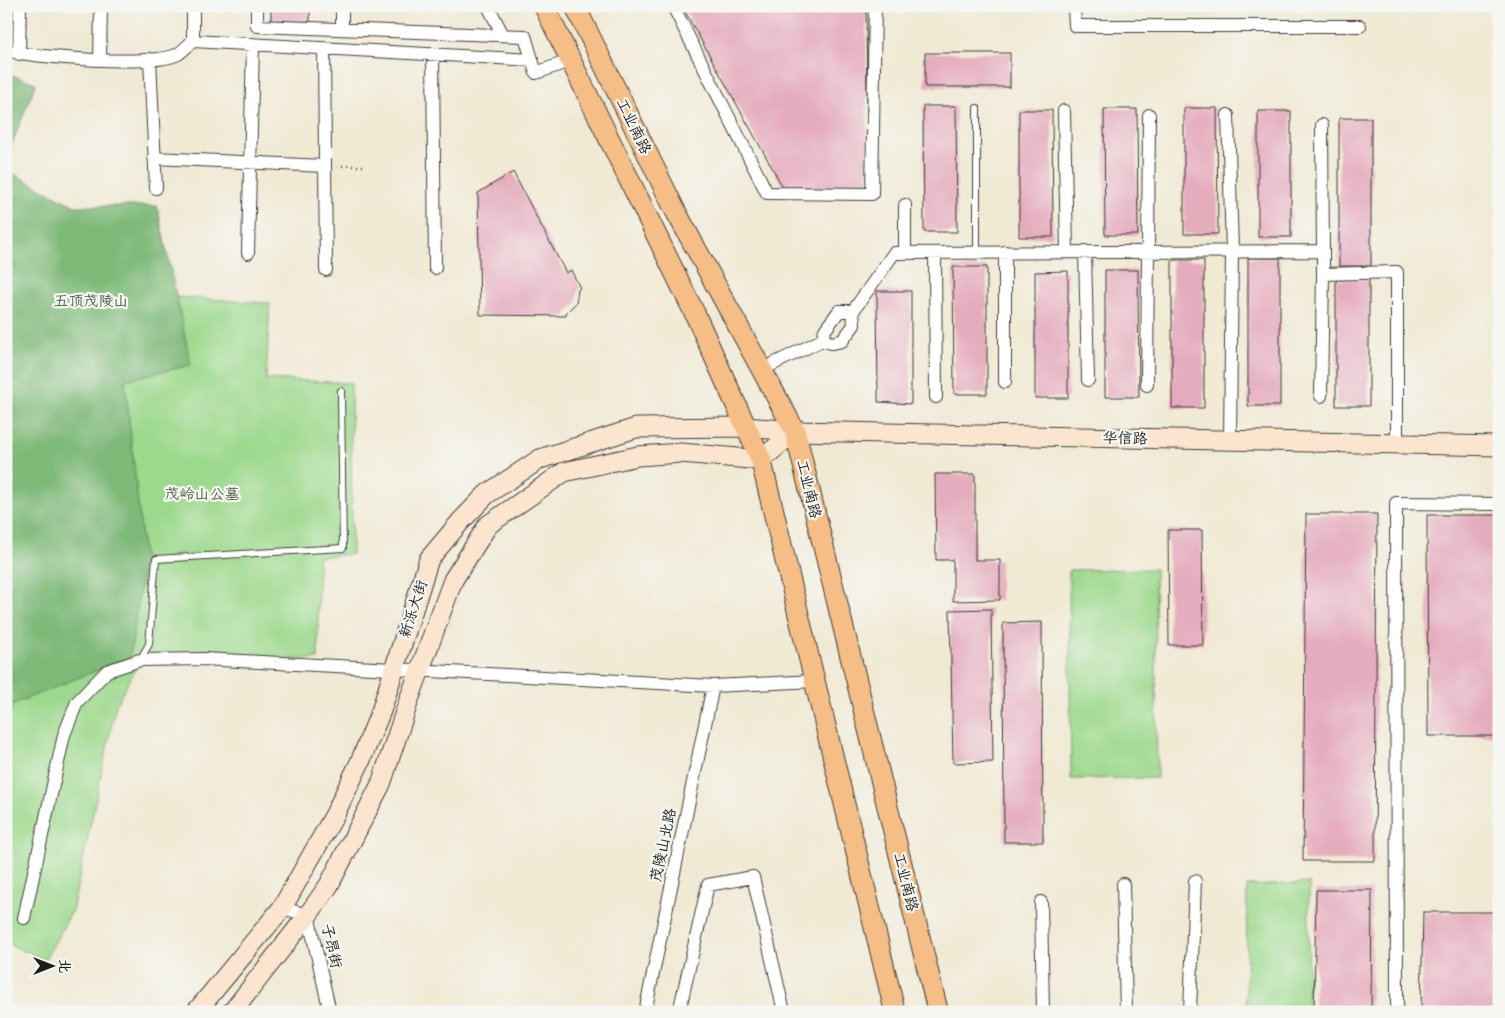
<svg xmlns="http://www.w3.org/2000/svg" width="1505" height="1018" viewBox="0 0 1505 1018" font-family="'Shantell Sans','LXGW WenKai TC',sans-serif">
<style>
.green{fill:#9dd98d;stroke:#5c7a54}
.forest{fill:#7eb978;stroke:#4d6a4a}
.building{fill:#e5acbd}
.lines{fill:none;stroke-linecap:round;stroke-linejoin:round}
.service-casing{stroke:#3c3b37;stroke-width:8}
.minor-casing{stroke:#3c3b37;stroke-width:14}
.secondary-casing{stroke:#3c3b37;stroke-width:21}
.primary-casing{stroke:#3c3b37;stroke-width:22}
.path{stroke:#3c3b37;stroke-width:2.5;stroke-dasharray:1 4;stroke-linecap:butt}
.service{stroke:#fff;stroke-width:6}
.minor{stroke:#fff;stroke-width:12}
.secondary{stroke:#fbe5cf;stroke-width:19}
.primary{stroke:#f6be87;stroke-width:20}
.labels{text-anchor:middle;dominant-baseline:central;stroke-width:4.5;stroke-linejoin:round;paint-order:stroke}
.street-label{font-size:15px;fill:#1c1c1c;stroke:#f6f6f2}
.park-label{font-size:15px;fill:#495e44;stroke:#f6f6f2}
</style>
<rect width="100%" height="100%" fill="#f6f6f2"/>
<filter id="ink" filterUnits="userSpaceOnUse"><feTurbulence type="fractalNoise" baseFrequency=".02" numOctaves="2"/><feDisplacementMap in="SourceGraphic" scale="10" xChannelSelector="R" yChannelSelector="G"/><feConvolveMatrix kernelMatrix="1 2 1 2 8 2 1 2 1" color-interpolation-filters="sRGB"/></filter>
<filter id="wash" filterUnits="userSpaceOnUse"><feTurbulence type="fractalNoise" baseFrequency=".0096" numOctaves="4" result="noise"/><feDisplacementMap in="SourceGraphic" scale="20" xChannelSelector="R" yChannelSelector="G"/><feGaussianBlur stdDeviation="1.12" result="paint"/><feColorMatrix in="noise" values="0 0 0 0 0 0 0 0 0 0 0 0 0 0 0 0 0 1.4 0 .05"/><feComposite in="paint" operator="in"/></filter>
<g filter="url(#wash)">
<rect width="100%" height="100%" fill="#f0e9d3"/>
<path class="green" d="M6,172l168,125 96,6 -4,76 85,4 1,171 -34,3v102l-178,1 -24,45 -44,206 -27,49 -39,-17z
M1155,569l2,209 -86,1 -2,-209z
M1309,883l-1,129h-62l1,-126z"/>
<path class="forest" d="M6,73l30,10 -30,76z
M6,170l69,36h82l34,159 -66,15 19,180 -14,97 -117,47 -7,20z"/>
<g id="blocks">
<path class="building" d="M271,6h39v20h-39z
M682,6h184l2,183 -83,2z
M902,6h23v4h-23z
M925,53h85v34h-85z
M923,106h33l1,126h-33z
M1184,108h33l1,126h-34z
M1104,109h33l1,126h-33z
M1019,110h33l1,127h-34z
M1258,111h33v126h-33z
M1339,118h32v148h-32z
M513,172l53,101 5,-3 9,18 -2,2 -2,13 -10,10v3l-86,-1 -2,-122z
M1248,258h32v148h-32z
M1172,260h32v148h-32z
M953,267h34v127h-33z
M1105,270h33l1,127h-34z
M1068,271v127h-33v-126z
M1369,279v127h-33v-126z
M877,291h34v113l-33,-2z
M935,474h40v86h25v40l-47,1v-41h-17z
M1306,514h71l-2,347h-72z
M1427,515h72v221h-71z
M1168,530h34l1,115h-34z
M991,609l2,153 -40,1 -3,-153z
M1042,622l1,220h-39l-1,-219z
M1316,890h56l-1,122h-57z
M1423,912h76v100h-78z"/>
</g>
</g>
<g filter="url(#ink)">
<use href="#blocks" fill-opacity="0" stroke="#3c3b37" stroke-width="1"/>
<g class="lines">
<g class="service-casing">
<path id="service" d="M977,108v144
M140,660l9,-16 7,-85 187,-11 -2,-157"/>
</g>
<g class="minor-casing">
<path id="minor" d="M257,6v20l268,10 11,37 33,-12
M488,6l15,29
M673,6l94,187 105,1 3,-188
M1074,6l1,20h285
M342,29v-23
M193,41v-35
M324,48l2,222
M6,50c27,8 149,17 172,4 5,-3 10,-9 15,-13l339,19
M19,54l1,-48
M433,54l2,214
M100,59l1,-53
M150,59l6,129
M1064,111l3,140
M1228,115l4,136 -2,189
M1322,125l1,126
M154,158l171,8
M1085,251l3,129
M248,253l5,-209
M905,253v-48
M935,253l1,144
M822,340l9,3 11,-2 12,-16 -1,-14
M761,370l61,-30 3,-10 14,-19h14l41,-58 429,-2v23l74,-2v172
M1005,382v-130
M1147,385l2,-270
M1321,396l2,-122
M1123,884l3,128
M1041,902l2,110
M282,908l26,7 22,97
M24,918l40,-183 13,-33 30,-31 33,-11 63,-1 510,27 102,-5
M645,1012l68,-326
M679,1012l29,-127 45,-8 31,135
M1190,1012l5,-131
M1397,1012l-1,-509 103,1"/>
</g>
<g class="secondary-casing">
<path id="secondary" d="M196,1012l86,-104 52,-92 26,-54 21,-51 48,-152 32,-38 26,-27 53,-35 96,-31 109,-1 50,4 704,15
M232,1012l76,-97 21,-30 52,-101 29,-87 43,-117 35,-55 76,-53 74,-16 43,-3 80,7 34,-29"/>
</g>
<g class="primary-casing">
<path id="primary" d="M544,6l151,308 66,146 134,552
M575,6l100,204 120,221 143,581"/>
</g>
<path class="path" d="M337,166h26"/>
<use href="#service" class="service"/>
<use href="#minor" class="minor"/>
<use href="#secondary" class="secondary"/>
<use href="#primary" class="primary"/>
</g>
</g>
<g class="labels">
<g class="street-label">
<text transform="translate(634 126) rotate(64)">工业南路</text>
<text transform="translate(1125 438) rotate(1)">华信路</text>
<text transform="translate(809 489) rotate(76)">工业南路</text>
<text transform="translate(413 609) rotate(-72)">新泺大街</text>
<text transform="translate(663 845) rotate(-78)">茂陵山北路</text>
<text transform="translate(906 882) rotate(76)">工业南路</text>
<text transform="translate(332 946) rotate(77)">子昂街</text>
</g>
<g class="park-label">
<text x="91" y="301">五顶茂陵山</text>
<text x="202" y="494">茂岭山公墓</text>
</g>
</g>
<rect width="1505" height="1018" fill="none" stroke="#f6f6f2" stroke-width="25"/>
<g transform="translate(52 966) rotate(90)" stroke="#f6f6f2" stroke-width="4" paint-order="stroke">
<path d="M0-4L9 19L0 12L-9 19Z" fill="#1c1c1c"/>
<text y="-8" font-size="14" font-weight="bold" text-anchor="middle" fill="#1c1c1c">北</text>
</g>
</svg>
